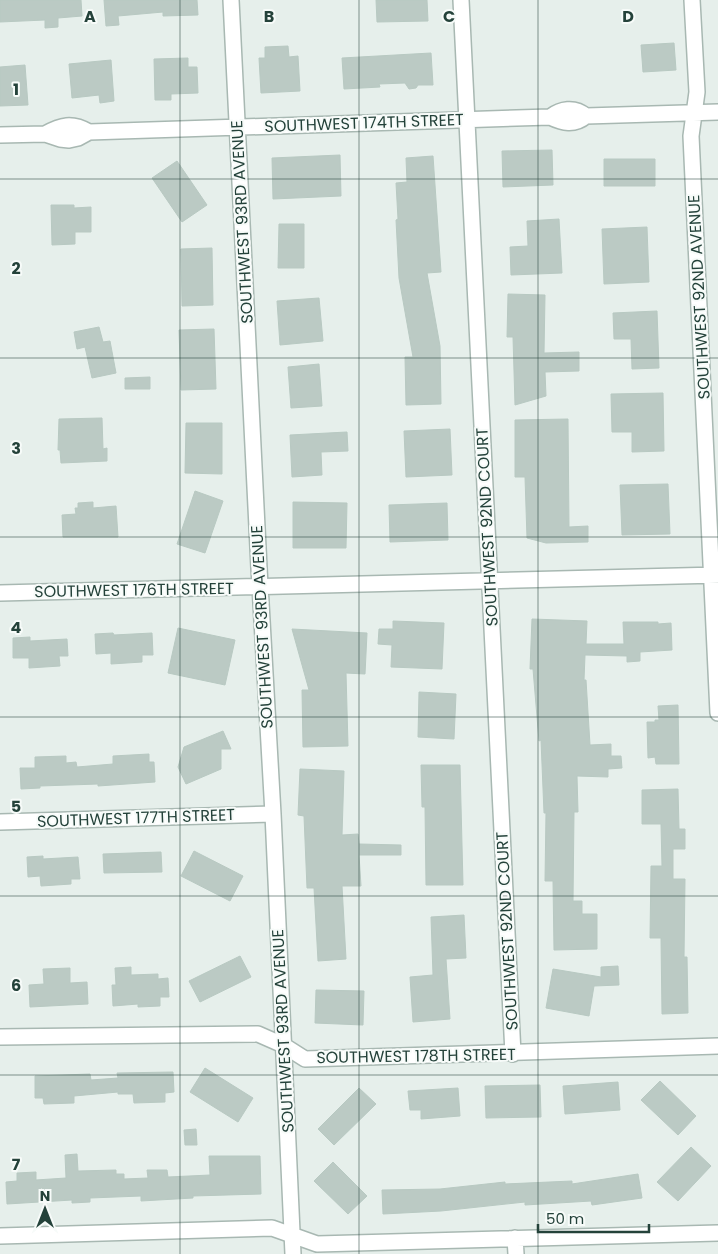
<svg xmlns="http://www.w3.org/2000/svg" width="718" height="1254" viewBox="0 0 718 1254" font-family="Poppins,sans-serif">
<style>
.building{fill:#bbcac4;stroke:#b8c9c2}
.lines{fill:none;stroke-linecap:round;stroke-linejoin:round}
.minor-casing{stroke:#a8b8b2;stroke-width:18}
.minor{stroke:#fff;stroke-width:15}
.grid{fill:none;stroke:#24423a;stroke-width:1;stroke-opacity:0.55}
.labels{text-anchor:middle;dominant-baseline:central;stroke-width:4;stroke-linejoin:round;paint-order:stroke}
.street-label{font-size:16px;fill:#24423a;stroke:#f7fbf9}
.grid-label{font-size:16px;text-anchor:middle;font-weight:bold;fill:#24423a;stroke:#f7fbf9;stroke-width:4;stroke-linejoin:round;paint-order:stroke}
</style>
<rect width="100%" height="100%" fill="#e6efeb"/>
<path class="building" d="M0,0h81l1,16 -24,2v9l-13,1v-8l-45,2z
M104,0h93l1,15 -35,1v-4l-45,4 1,9 -13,1z
M376,0h51l1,21 -51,1z
M674,43l2,27 -33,2 -2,-27z
M288,46l1,11 9,-1 2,35 -39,2 -2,-35h6v-11z
M431,53l2,32h-15l-2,3 -7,1 -4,-6 -26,1 1,3 -36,2 -2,-31z
M188,58v9h9l1,26 -27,1v6h-16l-1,-41z
M111,60l3,41 -14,2 -1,-8 -27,3 -3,-34z
M25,65l3,40 -28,1v-39z
M552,150l1,35 -50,2 -1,-36z
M340,155l1,41 -68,3 -1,-41z
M433,156l8,116 -14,1 13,73 1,58 -35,1 -1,-48h8l-14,-79 -3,-58 2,-1 -2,-36 11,-1 -1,-24z
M604,159h51v27h-51z
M177,161l30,44 -25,17 -30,-44z
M51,205h23v3l17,-1v25h-16v12l-23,1z
M559,219l3,54 -51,2 -1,-28 18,-1 -1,-25z
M279,224h25v44h-26z
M647,227l2,55 -45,2 -2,-55z
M212,248l1,57 -31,1 -1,-57z
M508,294l37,1 -1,58 35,-1v19l-34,1 1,24 -31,9 -2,-68h-6z
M319,298l4,43 -43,4 -3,-44z
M657,311l2,57 -27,1 -1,-30h-17l-1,-26z
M99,327l4,15 7,-1 6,32 -24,5 -7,-31 -8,2 -3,-17z
M214,329l2,60 -35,1 -2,-60z
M319,364l3,42 -31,2 -3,-41z
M150,377v12h-25v-11z
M663,393l1,58 -32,1v-20h-20l-1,-38z
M102,418l1,31 4,-1v13l-46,2 -1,-13h-2l1,-31z
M568,419l1,108 19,-1v16l-42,1 -19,-5 -2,-61h-10v-57z
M186,423h36v51l-37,-1z
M450,429l2,46 -46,2 -2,-46z
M347,432l1,19 -27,1 1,23 -30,2 -2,-42z
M668,484l2,50 -48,1 -2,-50z
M195,491l28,10 -18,52 -28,-9z
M93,502v6l23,-2 2,31h-55l-1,-22 14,-1 -1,-6h3v-5z
M293,502l54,1 -1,45h-53z
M447,503l1,37 -58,2 -1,-37z
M532,619l55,2 -1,23h38l-1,-22h35v2l13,-1 1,27 -32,2v9l-13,1v-6l-42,-1 -1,25h2l4,65 21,-1v12h10l1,12 -14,1v8l-31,-1 1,36h-4l-1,89h9v13h15v35l-43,1 -1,-69h-8l1,-68h-2l-3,-73 -2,1 -6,-72h-3z
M393,621l51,2 -2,46 -51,-2 1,-22 -14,-1 1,-15h14z
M178,628l57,12 -10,45 -57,-12z
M292,629l75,4 -2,41 -19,-1 2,73 -45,1 -1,-57h7z
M113,633l1,2 38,-2 1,22h-11v7l-31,2v-11l-15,1 -1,-20z
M30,637v4l37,-2 1,17h-9l1,10 -31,2v-10h-16v-20z
M419,692l37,2 -2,45 -36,-2z
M678,705l1,59h-23l-1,-7 -7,1 -1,-36h8v-2h4l-1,-14z
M223,731l8,18h-10v20l-35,15 -8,-17 6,-20z
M149,754v8h5l1,20 -57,4v-2l-58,2v2l-19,1 -1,-21h15v-11l31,-1v7l10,-1 1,5 36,-3v-8z
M421,765h39l3,120h-37l-1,-78h-3z
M300,769l44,2 -2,64 16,-1 1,10 42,1v10h-42l2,31h-19l4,73 -28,2 -4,-73h-7l-3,-72 -6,-1z
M678,789l1,40h6v20h-12v30h12l-1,78h3l1,56 -26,1 -1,-76h-11l1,-72h11l-1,-42h-19v-34z
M194,851l49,25 -13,25 -49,-25z
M161,852l1,20 -58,1 -1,-19z
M43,856v3l35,-2 2,22h-9v5l-30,2 -1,-10 -12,1 -1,-20z
M464,915l2,43 -20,1 4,60 -37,3 -3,-45 23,-2 -2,-58z
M240,956l11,21 -51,25 -11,-21z
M618,966l1,19 -25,1 -5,30 -43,-8 7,-39 48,8v-10z
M131,967v8l27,-1v5l10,-1 1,19h-9v9l-22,1v-3l-25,2 -1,-21h4l-1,-17z
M70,968v15l17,-1 1,22 -58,3 -1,-22 15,-1 -1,-15z
M316,990l48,1 -1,34 -48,-2z
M205,1068l48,30 -15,24 -48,-30z
M173,1072l1,20 -9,1v9l-31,1 -1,-9h-15v-2l-44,4v7l-30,1 -1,-6h-8v-22l55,-2 1,6 27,-2 -1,-5z
M660,1081l36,35 -18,19 -37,-35z
M618,1082l2,28 -55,4 -2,-28z
M540,1085l1,32 -55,1 -1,-32z
M359,1088l17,16 -42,41 -16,-16z
M458,1088l2,28 -39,3v-9h-11l-2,-19z
M196,1129l1,16h-12l-1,-15z
M691,1147l20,19 -33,35 -21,-19z
M77,1154l1,17 38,-1v4h8v5l24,-1 -1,-8h20l1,7 42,-2 -1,-19h51l1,38 -68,2v2l-52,3v-5l-51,2v4l-18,1v-3l-65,4 -1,-22 11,-1v-8l19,-1v8l30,-2 -1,-23z
M333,1162l34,34 -19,18 -34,-33z
M638,1174l4,24 -50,7 -1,-4 -66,4v-3l-84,9 -58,3 -1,-24 58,-1 65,-7v2l67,-3v3z"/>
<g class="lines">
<g class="minor-casing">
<path id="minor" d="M231,0l28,568 14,246 20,440
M461,0l52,1054
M692,0l5,92 -6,44 27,577
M550,117c11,-8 24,-11 36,-1
M45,134c16,-9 27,-12 44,-2
M0,135l45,-1 15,5 9,1 9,-2 11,-6 461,-15c13,6 24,9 36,-1l132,-4
M0,593l718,-18
M0,822l273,-8
M0,1037l258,-3 25,11 22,14 413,-13
M0,1236l272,-8 45,16 401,-11
M515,1238l1,16"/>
</g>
<use href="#minor" class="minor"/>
</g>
<path class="grid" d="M180,0v1254M359,0v1254M538,0v1254M0,179h718M0,358h718M0,537h718M0,717h718M0,896h718M0,1075h718"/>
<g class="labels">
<g class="street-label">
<text transform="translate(364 123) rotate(-2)">SOUTHWEST 174TH STREET</text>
<text transform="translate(242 222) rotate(-93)">SOUTHWEST 93RD AVENUE</text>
<text transform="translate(699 297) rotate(-93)">SOUTHWEST 92ND AVENUE</text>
<text transform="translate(487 527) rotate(-93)">SOUTHWEST 92ND COURT</text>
<text transform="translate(134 590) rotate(-1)">SOUTHWEST 176TH STREET</text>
<text transform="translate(262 627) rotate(-93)">SOUTHWEST 93RD AVENUE</text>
<text transform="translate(136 818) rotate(-2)">SOUTHWEST 177TH STREET</text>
<text transform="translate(507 931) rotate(-93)">SOUTHWEST 92ND COURT</text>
<text transform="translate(283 1031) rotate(-93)">SOUTHWEST 93RD AVENUE</text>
<text transform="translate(416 1056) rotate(-1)">SOUTHWEST 178TH STREET</text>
</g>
</g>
<g class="grid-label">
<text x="90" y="22">A</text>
<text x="269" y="22">B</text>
<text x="449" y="22">C</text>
<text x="628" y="22">D</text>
<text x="16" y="95">1</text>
<text x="16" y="274">2</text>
<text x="16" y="454">3</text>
<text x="16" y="633">4</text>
<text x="16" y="812">5</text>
<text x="16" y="991">6</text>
<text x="16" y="1170">7</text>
</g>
<g transform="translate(45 1209)" stroke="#f7fbf9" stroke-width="4" paint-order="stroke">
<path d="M0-4L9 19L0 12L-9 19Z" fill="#24423a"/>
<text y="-8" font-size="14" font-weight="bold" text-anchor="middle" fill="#24423a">N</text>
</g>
<path d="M538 1224v8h111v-8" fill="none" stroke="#24423a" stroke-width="2.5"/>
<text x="546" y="1224" font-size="15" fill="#24423a" stroke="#f7fbf9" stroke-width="4" paint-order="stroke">50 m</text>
</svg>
